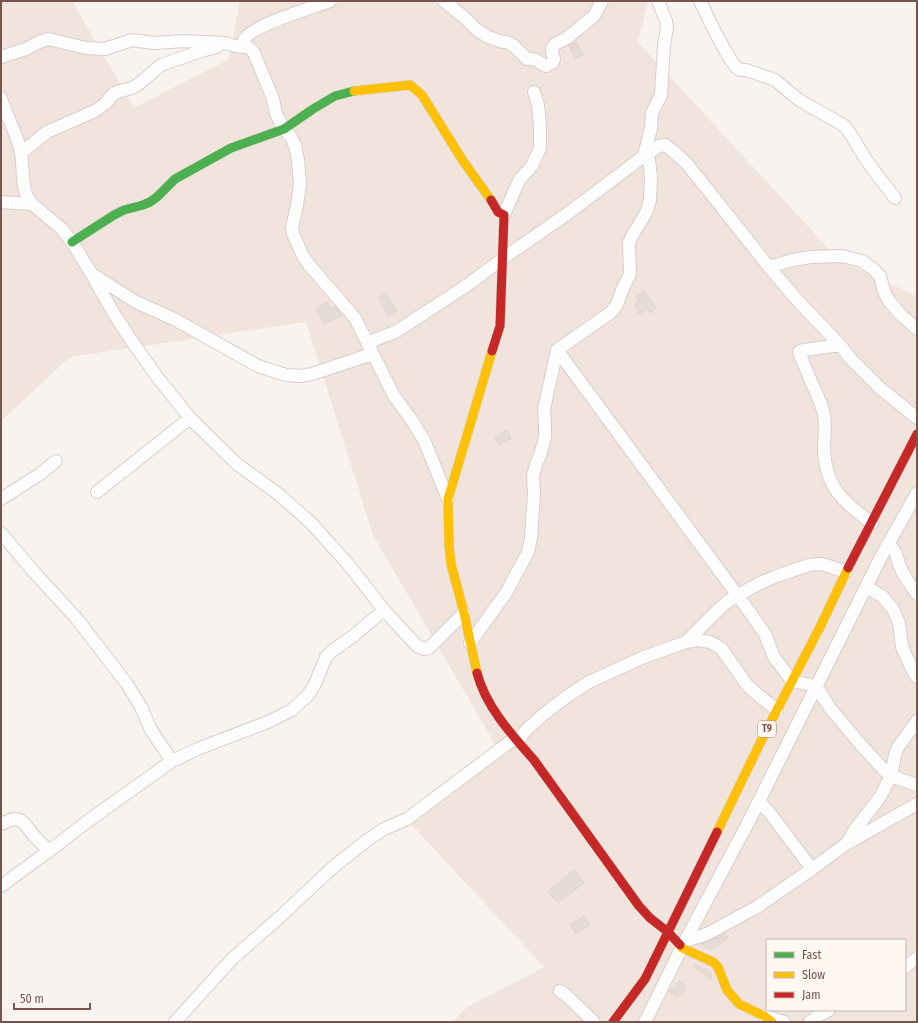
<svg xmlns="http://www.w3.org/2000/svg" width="918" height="1023" viewBox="0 0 918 1023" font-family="'Fira Sans Condensed',sans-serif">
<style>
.residential{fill:#f1e4dd;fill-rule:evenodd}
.building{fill:#e5dad6;stroke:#e1d5d1}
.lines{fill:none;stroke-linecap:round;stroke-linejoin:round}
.street-casing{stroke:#d7cecc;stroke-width:14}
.fast-casing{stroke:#d9d0cc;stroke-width:10}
.slow-casing{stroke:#d9d0cc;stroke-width:10}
.jam-casing{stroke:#d9d0cc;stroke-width:10}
.street{stroke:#fefdfd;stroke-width:12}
.fast{stroke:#4caf50;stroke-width:9}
.slow{stroke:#ffc107;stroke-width:9}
.jam{stroke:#c62828;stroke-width:9}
.labels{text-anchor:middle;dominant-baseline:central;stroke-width:4;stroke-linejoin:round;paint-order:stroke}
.shield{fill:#fef7f2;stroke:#a0867f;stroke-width:1}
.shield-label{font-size:10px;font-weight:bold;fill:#77554e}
</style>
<rect width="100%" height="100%" fill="#f8f3ef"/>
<path class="residential" d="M1,1h71l62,107 95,-49 11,-58h408l-10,41 201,218 78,36v726h-464l14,-15 77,-40 -135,-145 90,-71 -126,-216 -67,-213 -236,35 -69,64zM767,940h138v70h-138z"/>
<path class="building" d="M577,42l6,13 -8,4 -6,-14z
M644,291l12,17 -6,5 -3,-4 -8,5 -5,-9 5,-3 -3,-5z
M386,293l11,18 -8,5 -11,-18z
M328,302l3,6 4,-2 8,9 -18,9 -9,-15z
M507,430l4,8 -12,7 -4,-8z
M574,870l10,13 -26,20 -10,-12z
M584,916l6,9 -14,9 -6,-9z
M724,933l4,5 -17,12 -11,-6 10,-3z
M694,964l13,6 3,3 2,5 -1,2 -18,-15z
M679,981l7,6 -9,11 -8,-7z"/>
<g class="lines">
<g class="street-casing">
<path id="street" d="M444,1l21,17 11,11 12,8 15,5h4l7,4 13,13c11,-1 11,4 19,7l7,-4 1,-3 -2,-7v-3l3,-5 12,-6 27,-22 8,-15
M700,1l16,33 14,25 7,9 3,2h6l29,10 24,20 44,25c9,8 11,16 17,25 10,17 23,32 35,48
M244,46c0,-1 0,-4 0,-6 5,-14 71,-33 86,-39
M1,57l25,-8 13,-7 9,-3 38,9 19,1 27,-9 22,3 31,-2 18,1 22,1 10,3 13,1 4,3 2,3 19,46 3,15 8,15 7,8 4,8 3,15 2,24 -3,21 -5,23 1,6 10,22 7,10 45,52 39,78 17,23 13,21 24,59
M1,98c5,18 17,37 20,55 3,17 -1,37 11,51l30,25 10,13 19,31 22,39 18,28 27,38 32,40 48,47 39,28 34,30 37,41 36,46 33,36 7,3 5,-1 35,-35
M21,153l26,-21 48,-21 11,-8 6,-8 5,-3 15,-4 8,-5 21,-18 40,-14 16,-4
M1,202l31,2
M504,215l12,-28 4,-8 12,-13 8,-18v-23l-2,-20 -4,-13
M769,267l23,-7 19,-3 31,-1 20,5 10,7 8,8 4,15 5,10 11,13 17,15
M92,274l44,28 38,17 84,47 28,9 14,1 12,-2 60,-20
M367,343l30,-12 69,-45 36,-27 65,-45 77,-58 15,-10 6,-1 8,6 14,13 25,31 57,72 29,34 42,44 10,13 30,30 37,30
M840,345l-36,5 -4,1 -1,1c4,11 9,21 13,32 5,10 10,20 12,31 2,12 0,23 0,34 1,38 20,54 48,74
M557,350l192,261 16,23 9,23 18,24 24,5 14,22 31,37 23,25 7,6 26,9
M97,492l93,-74
M1,499l39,-25 16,-13
M1,533l33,39 43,47 50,65 14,23 10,23 21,31
M888,544c10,7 8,15 13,25 4,9 10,17 16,25
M866,587l16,9 11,13 6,14 2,14 1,10 10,22 5,8
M686,642l32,-32 10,-9 32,-18 17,-7 32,-11 13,-1 24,8
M470,643l36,-50 22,-41 3,-14 3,-44 -1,-18 3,-11 5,-13 4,-15v-13l-1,-15 13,-59 53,-37 7,-8 5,-15 8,-16 -1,-31 3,-7 14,-23 4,-13 1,-23 -2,-17 -5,-4 7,-28 1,-15 9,-18 3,-50 3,-18 -1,-6 -8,-20
M518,741l8,-11 18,-16 22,-17 23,-15 55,-25 42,-15 12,-2 12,2 11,6 26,37 11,10 19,15
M759,801l10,11 43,57
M1,824l12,-5 7,1 5,4 9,12 15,15
M847,843l7,-12 26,-34 11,-21 4,-21 3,-8 19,-26
M1,886l48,-35 39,-30 84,-60 28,-13 68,-26 24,-12 16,-15 7,-11 11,-27 6,-6 20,-14 32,-27
M685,941l22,-7 50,-27 55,-38 34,-25 71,-40
M905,967l12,-9
M560,991l7,5 27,26
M764,1016l20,6
M175,1022l57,-63 49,-43 51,-48 34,-27 18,-12 23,-10 108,-81
M645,1022l40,-81 63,-118 134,-268 35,-62
M810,1022l8,-6 11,-6"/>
</g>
<g class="fast-casing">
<path id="fast" d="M72,242l42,-27 10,-5 19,-5 7,-3 7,-5 18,-18 56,-31 53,-19 29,-20 22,-13 19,-5"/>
</g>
<g class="slow-casing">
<path id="slow" d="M354,91l56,-6 12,10 41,66 28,39
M477,673l-13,-60 -13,-49 -2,-19 -1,-46 44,-148
M717,832l47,-97 56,-108 28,-59
M680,945l2,3 31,14 5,5 9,23 12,14 25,12 8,6"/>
</g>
<g class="jam-casing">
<path id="jam" d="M491,200l7,12 6,3 -4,111 -8,25
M848,568l69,-134
M477,673c9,34 34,61 57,87l105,146 11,12 18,14 12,13
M613,1022l32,-43 72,-147"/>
</g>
<use href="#street" class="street"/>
<use href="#fast" class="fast"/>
<use href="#slow" class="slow"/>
<use href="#jam" class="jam"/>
</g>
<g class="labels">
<rect class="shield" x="758" y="721" width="18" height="16" rx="3"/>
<g class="shield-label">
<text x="767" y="729">T9</text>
</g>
</g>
<rect width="918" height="1023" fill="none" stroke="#77554e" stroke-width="4"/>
<rect x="766" y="939" width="140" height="72" fill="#fef7f2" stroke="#c8b6b0"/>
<rect x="774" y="952" width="20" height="6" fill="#4caf50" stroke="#c8b6b0"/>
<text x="802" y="959" font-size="12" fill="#77554e">Fast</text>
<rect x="774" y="972" width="20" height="6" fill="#ffc107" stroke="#c8b6b0"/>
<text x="802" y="979" font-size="12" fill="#77554e">Slow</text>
<rect x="774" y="992" width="20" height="6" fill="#c62828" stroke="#c8b6b0"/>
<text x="802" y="999" font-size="12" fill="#77554e">Jam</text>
<path d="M14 1003v6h76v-6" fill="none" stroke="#77554e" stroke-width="2"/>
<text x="20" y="1003" font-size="12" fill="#77554e" stroke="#fef7f2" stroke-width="3" paint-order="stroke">50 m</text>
</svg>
